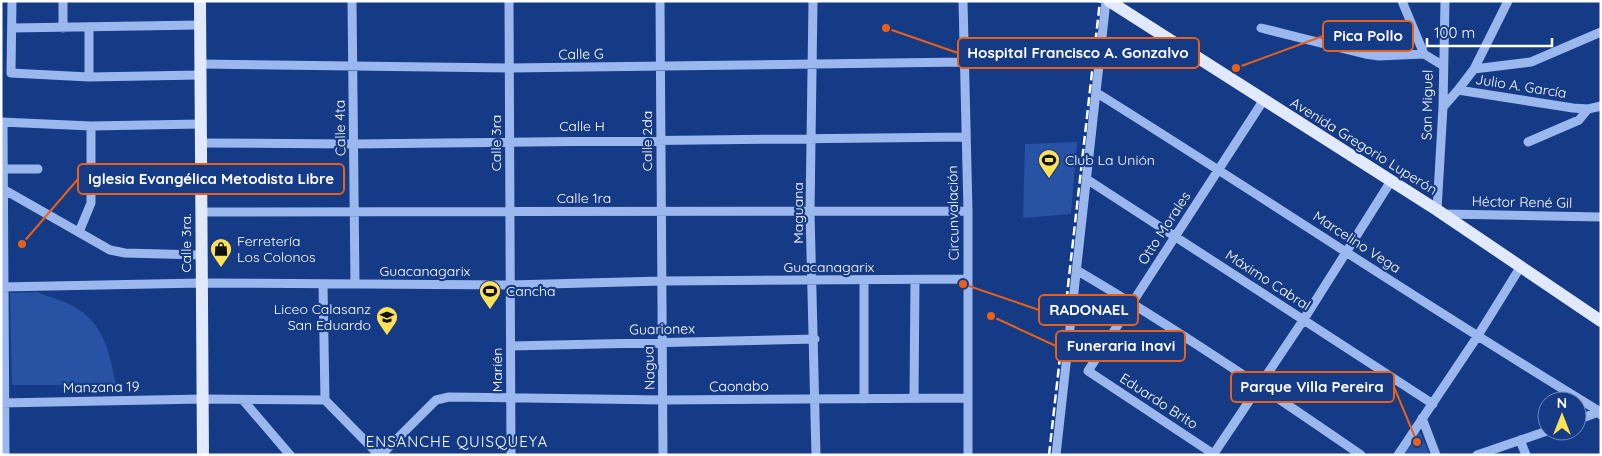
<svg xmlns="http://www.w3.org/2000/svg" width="1602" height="456" viewBox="0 0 1602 456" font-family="Quicksand,sans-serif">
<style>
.green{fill:#2852a4}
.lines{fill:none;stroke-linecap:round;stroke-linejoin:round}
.minor{stroke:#9ab7ee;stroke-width:9}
.major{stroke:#e1e9ff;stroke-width:12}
.rail{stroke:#fff;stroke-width:2.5;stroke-dasharray:9 4;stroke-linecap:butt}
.labels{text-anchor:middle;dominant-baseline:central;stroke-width:4.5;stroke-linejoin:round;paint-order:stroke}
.street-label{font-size:14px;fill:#fff;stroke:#153a86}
.poi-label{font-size:14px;fill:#fff;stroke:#153a86;text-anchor:start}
.neighbourhood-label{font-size:15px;letter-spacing:1px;fill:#fff;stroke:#153a86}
.leader{fill:none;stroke:#e96118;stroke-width:2}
.callout-dot{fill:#e96118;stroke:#153a86;stroke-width:2}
.callout{fill:#153a86;stroke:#e96118;stroke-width:2}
.callout-label{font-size:15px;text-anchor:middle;font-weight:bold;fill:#fff}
</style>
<rect width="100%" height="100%" fill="#153a86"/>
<path class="green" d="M1077,142l-6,72 -48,4 2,-74z
M37,292c12,5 25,8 36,14 31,16 37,49 43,79h-104l-2,-92z
M1419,430l11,25h-28z"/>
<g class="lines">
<path class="minor" d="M12,1l-1,72 78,4 111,-2
M352,1l3,283
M509,1l2,454
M660,1l3,454
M813,1l-3,211 6,243
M963,1l5,210v244
M1402,1l22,53
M12,28l188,-3
M63,28v-27
M89,28v49
M1261,28l104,26 14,2 45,-2 18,11
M200,64l309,4 454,-6
M1474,69l57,-7 70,-30
M1458,90l16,-21 34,-68
M1097,93c168,105 333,216 502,318l2,4
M1443,107l15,-17 115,18 15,1 13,-3
M1,122l90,4 109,-2
M3,122l2,333
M1528,142l51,-22 9,-11
M200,143l154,1 611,-7
M3,169h35
M113,174h87
M1088,180l345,224
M1,188l109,62 15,3 76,2
M1437,210l6,-103 2,-106
M201,212l767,-1
M1444,214l157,3
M79,232l12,-29v-77
M1078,271c97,57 190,120 283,184
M323,284l2,116
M1,287l200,-4 309,2 152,-4 306,-2
M511,346l304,-7
M914,398l1,-118
M864,399v-119
M243,400l47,55
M1,403l201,-4 123,1 54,55
M1422,418l14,37
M1577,420l24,-9
M1520,440l6,15
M381,455l55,-55 13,-3 215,3 304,-2
M1056,455l50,-454
M1213,455l91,-136 87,-138
M1215,455l-127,-84 175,-270
M1398,455l79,-118 44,-71
M1477,455l70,-24"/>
<path class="major" d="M200,1l3,454
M1109,1l328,209 164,111"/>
<path class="rail" d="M1049,455l51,-454"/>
</g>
<defs>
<g id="stadium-pin" transform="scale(1.125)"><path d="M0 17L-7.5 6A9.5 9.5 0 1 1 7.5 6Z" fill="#ffe157" stroke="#153a86"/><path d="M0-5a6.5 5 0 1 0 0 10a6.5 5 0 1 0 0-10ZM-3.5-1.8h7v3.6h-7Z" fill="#111"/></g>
<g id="shop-pin" transform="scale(1.125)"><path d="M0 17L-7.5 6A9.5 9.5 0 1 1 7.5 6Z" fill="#ffe157" stroke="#153a86"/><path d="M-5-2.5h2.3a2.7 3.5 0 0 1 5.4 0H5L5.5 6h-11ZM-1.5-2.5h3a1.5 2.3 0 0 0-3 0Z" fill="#111"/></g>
<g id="school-pin" transform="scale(1.125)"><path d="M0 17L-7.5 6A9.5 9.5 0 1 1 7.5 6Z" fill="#ffe157" stroke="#153a86"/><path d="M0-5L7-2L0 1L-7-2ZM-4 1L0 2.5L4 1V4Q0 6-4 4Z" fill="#111"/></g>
</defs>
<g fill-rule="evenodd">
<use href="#stadium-pin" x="1049" y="160"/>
<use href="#shop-pin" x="221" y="249"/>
<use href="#stadium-pin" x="490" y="291"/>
<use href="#school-pin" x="387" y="317"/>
</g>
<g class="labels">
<g class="street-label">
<text transform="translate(581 54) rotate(-1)">Calle G</text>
<text transform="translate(1521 86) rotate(9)">Julio A. García</text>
<text transform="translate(1427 105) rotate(-89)">San Miguel</text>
<text x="582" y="126">Calle H</text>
<text transform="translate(340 128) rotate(-91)">Calle 4ta</text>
<text transform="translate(647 141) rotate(-90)">Calle 2da</text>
<text transform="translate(496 143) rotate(-90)">Calle 3ra</text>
<text transform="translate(1364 146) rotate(32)">Avenida Gregorio Luperón</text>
<text x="584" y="198">Calle 1ra</text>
<text transform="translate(1522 202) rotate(1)">Héctor René Gil</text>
<text transform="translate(798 213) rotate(-90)">Maguana</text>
<text transform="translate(953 213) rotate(-91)">Circunvalación</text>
<text transform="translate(1164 228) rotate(-57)">Otto Morales</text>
<text transform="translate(1357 242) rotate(33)">Marcelino Vega</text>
<text transform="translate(186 243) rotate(-90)">Calle 3ra.</text>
<text x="829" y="267">Guacanagarix</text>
<text x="425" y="271">Guacanagarix</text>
<text transform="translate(1268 280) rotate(33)">Máximo Cabral</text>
<text transform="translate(662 329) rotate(-1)">Guarionex</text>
<text transform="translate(649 368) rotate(-92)">Nagua</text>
<text transform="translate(497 370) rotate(-90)">Marién</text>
<text transform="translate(739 386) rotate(-1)">Caonabo</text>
<text transform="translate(101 387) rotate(-1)">Manzana 19</text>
<text transform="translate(1159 401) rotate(33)">Eduardo Brito</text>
</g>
<g class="poi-label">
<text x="1065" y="160">Club La Unión</text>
<text x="237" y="241">Ferretería<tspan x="237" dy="16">Los Colonos</tspan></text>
<text x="506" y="291">Cancha</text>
<text x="371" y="309" text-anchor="end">Liceo Calasanz<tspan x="371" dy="16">San Eduardo</tspan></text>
</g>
<g class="neighbourhood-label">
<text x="457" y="441">ENSANCHE QUISQUEYA</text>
</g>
</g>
<path class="leader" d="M1236 68L1323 36M886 28L958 53M22 244L78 179M963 284L1039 310M991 316L1056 346M1417 442L1394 387"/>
<g class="callout-dot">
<circle cx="1236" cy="68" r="5"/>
<circle cx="886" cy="28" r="5"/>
<circle cx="22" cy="244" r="5"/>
<circle cx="963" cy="284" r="5"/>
<circle cx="991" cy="316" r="5"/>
<circle cx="1417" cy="442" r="5"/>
</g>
<g class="callout">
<rect x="1323" y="21" width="90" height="30" rx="5"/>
<rect x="958" y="38" width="241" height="30" rx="5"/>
<rect x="78" y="164" width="266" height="30" rx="5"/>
<rect x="1039" y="295" width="99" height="30" rx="5"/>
<rect x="1056" y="331" width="129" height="30" rx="5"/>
<rect x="1231" y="372" width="163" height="30" rx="5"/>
</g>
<g class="callout-label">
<text x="1368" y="41">Pica Pollo</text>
<text x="1078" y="58">Hospital Francisco A. Gonzalvo</text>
<text x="211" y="184">Iglesia Evangélica Metodista Libre</text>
<text x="1089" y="315">RADONAEL</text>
<text x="1121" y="351">Funeraria Inavi</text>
<text x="1312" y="392">Parque Villa Pereira</text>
</g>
<rect width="1602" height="456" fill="none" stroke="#ffffff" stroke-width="5"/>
<g transform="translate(1562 416)"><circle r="24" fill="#153a86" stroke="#7389b6"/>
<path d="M0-4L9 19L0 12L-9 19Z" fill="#ffe157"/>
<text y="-8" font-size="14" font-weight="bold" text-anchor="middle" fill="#ffffff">N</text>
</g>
<path d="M1427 38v8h125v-8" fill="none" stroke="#ffffff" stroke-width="2.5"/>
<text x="1434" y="38" font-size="15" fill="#ffffff" stroke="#153a86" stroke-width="4" paint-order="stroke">100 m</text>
</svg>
